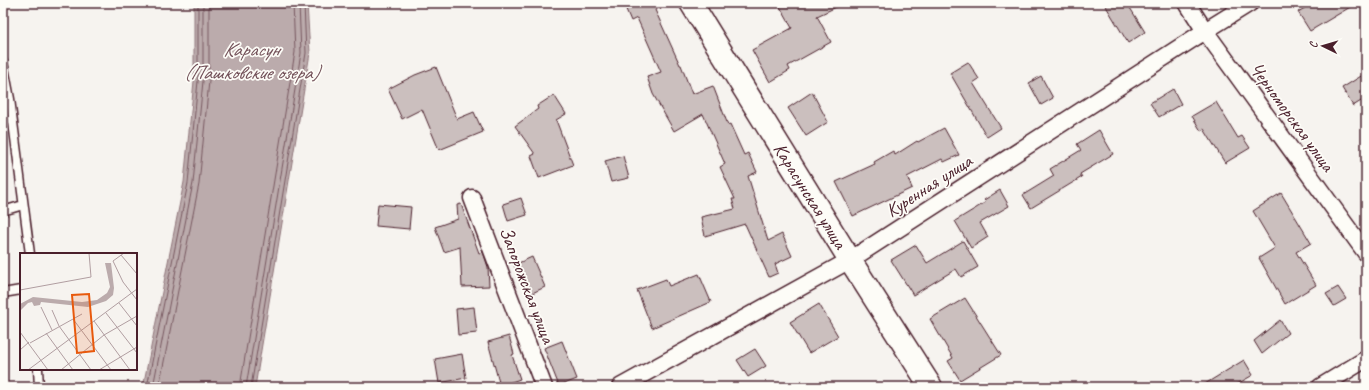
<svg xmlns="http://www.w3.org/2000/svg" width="1369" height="390" viewBox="0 0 1369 390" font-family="Caveat,sans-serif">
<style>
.water{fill:#bbabac;stroke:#8e7378}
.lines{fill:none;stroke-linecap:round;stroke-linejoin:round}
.shore{stroke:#77575f;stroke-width:1}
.building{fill:#cbbfbe;stroke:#4a1f2b}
.lane-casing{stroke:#4a1f2b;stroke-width:11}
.street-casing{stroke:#4a1f2b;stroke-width:19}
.secondary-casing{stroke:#4a1f2b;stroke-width:25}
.lane{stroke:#fdfcf7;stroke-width:8}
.street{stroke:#fdfcf7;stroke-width:16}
.secondary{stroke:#fdfcf7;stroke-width:22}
.labels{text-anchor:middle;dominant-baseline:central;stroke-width:3.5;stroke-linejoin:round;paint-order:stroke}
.street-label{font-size:19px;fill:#4a1f2b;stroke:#fdfcf7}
.water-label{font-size:20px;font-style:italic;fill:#725058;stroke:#fdfcf7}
.inset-road{fill:none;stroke:#b19ea1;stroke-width:1}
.view{fill:#e8590c;fill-opacity:0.15;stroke:#e8590c;stroke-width:2}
.inset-edge{fill:none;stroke:#4a1f2b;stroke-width:2}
</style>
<rect width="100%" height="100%" fill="#f6f3ef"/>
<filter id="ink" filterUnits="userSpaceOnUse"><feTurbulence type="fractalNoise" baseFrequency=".025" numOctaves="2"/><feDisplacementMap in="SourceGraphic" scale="8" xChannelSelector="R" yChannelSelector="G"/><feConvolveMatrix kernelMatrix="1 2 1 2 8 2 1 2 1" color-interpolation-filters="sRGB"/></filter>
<g filter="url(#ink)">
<path class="water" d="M194,3h113l3,50 -55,334h-112l41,-205 10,-101z"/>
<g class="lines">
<path class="shore" d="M147,387l41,-204 10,-102v-78
M153,387l40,-204 10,-102v-78
M159,387l40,-203 10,-103v-78
M240,387l55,-335 -2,-49
M246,387l55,-334 -2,-50
M251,387l55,-334 -2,-50"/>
</g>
<path class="building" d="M631,3h39l-15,7 25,55h1l11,29 21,-8 15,39 2,-1 14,31 4,-2 9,19 -9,4 20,65 14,-7 10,22 -17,8 3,9 -9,4 -24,-53 -40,12 -4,-19 34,-8 -3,-10h3l-15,-32 5,-3 -22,-50 -29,17 -21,-37 -6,-17 14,-5 -24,-54 -6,3 -6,-14 6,-3z
M778,3h67l-28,13 14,26 -43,24 2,4 -20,12 -18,-32 40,-22z
M1104,3h23l18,29 -17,11z
M1313,3h44l-47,28 -12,-19z
M968,62l11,17 -6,4 28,45 -14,9 -37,-64z
M436,67l21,52 17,-7 9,20 -44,18 -17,-41 -20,10 -14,-30 27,-14z
M1366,73v25l-13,8 -11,-18z
M1041,76l12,22 -12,7 -12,-22z
M1173,89l8,15 -22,13 -9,-14z
M812,92l16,30 -22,14 -18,-28z
M554,95l12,19 -10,6 17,45 -34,13 -8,-22 4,-2 -20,-28 23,-17 -1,-3z
M1216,102l22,36 4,-2 8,12 -25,15 -21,-34 -3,2 -9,-15z
M944,128l15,27 -15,7 -2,-3 -35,18 5,11 -59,28 -17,-34 39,-18 -1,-2 19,-11 2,4 22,-14 1,1z
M1099,130l14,24 -33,20 2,3 -51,31 -8,-13 31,-19 -4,-7 31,-19 -4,-6z
M623,156l6,22 -18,4 -6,-21z
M1000,190l9,16 -29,17 8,14 -17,11 -16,-27 31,-19 -2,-2z
M1281,193l30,50 -15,9 20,33 -31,19 -26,-46 16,-10 -22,-37z
M521,198l6,17 -19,6 -5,-17z
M378,204l33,3 -2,22 -33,-3z
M461,204l18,49 4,-1 5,15 1,19 -27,1 -2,-40 -16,5 -9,-25 23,-8 -1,-14z
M963,241l15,26 -17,10 -5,-8 -43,26 -22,-35 25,-15 11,18z
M532,257l13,30 -17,8 -14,-30z
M699,274l12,28 -59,26 -15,-38 29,-11 3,7z
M1338,287l8,12 -12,7 -8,-12z
M965,298l36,57 -41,25 -12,-19 5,-3 -23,-39z
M819,304l19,32 -29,17 -19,-31z
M474,307l3,26 -19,2 -2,-26z
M1280,320l8,13 -26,21 -8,-13z
M509,336l5,18 -2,1 8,24 -20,7 -12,-44z
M562,341l15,38 -18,7 -15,-38z
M755,349l11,17 -18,11 -11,-17z
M462,354l4,24 -27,5 -4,-24z
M1244,360l9,15 -21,12h-32z"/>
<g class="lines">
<g class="lane-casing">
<path id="lane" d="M3,62l7,37 20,155
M3,211l20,-6
M3,293l18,-3
M38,369l1,18"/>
</g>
<g class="street-casing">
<path id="street" d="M1187,3l18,28 161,222
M472,198l72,189
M620,387l230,-127 355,-229 45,-28
M1320,387l46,-28"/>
</g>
<g class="secondary-casing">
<path id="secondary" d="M691,3l159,257 81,127"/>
</g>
<use href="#lane" class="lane"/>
<use href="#street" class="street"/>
<use href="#secondary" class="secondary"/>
</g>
</g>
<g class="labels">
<g class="street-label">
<text transform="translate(1292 117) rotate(54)">Черноморская улица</text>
<text transform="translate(929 186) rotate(-33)">Куренная улица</text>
<text transform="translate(810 196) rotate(58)">Карасунская улица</text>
<text transform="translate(527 285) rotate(69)">Запорожская улица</text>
</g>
<g class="water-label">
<text x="251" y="49">Карасун<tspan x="251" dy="23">(Пашковские озера)</tspan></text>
</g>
</g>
<g transform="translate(20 253)">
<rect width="117" height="117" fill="#f6f3ef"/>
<path d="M85,10h6l3,25 -1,7 -7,6 -18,6 -47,-5 -1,3 -6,1 -2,-4 -4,1 -8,8v-7l13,-7 49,5 15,-2 10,-7 3,-6z" fill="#bbabac"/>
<path class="inset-road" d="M104,0l-11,8 10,21 14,18M101,2l16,19M0,37l71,-13 -2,-24M99,50l18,23M21,54l11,23M32,57l7,16 32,44M86,60l31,40M53,66l38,51M74,68l36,49M0,79l28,38M26,80l27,37M10,90l52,-29M0,97l9,-8M8,117l109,-81M41,117l43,-35 33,-19M79,117l38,-23"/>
<path class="view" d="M69,41l5,57 -17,2 -5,-58z"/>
<rect width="117" height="117" class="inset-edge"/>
</g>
<rect width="1369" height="390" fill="none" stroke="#fdfcf7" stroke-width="16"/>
<rect x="8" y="8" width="1353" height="374" fill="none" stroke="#4a1f2b" stroke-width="1.5" filter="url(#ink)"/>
<g transform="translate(1323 46) rotate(275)" stroke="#fdfcf7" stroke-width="3" paint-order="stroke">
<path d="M0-3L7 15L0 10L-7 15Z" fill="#4a1f2b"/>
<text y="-6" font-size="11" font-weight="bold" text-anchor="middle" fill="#4a1f2b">С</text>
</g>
</svg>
